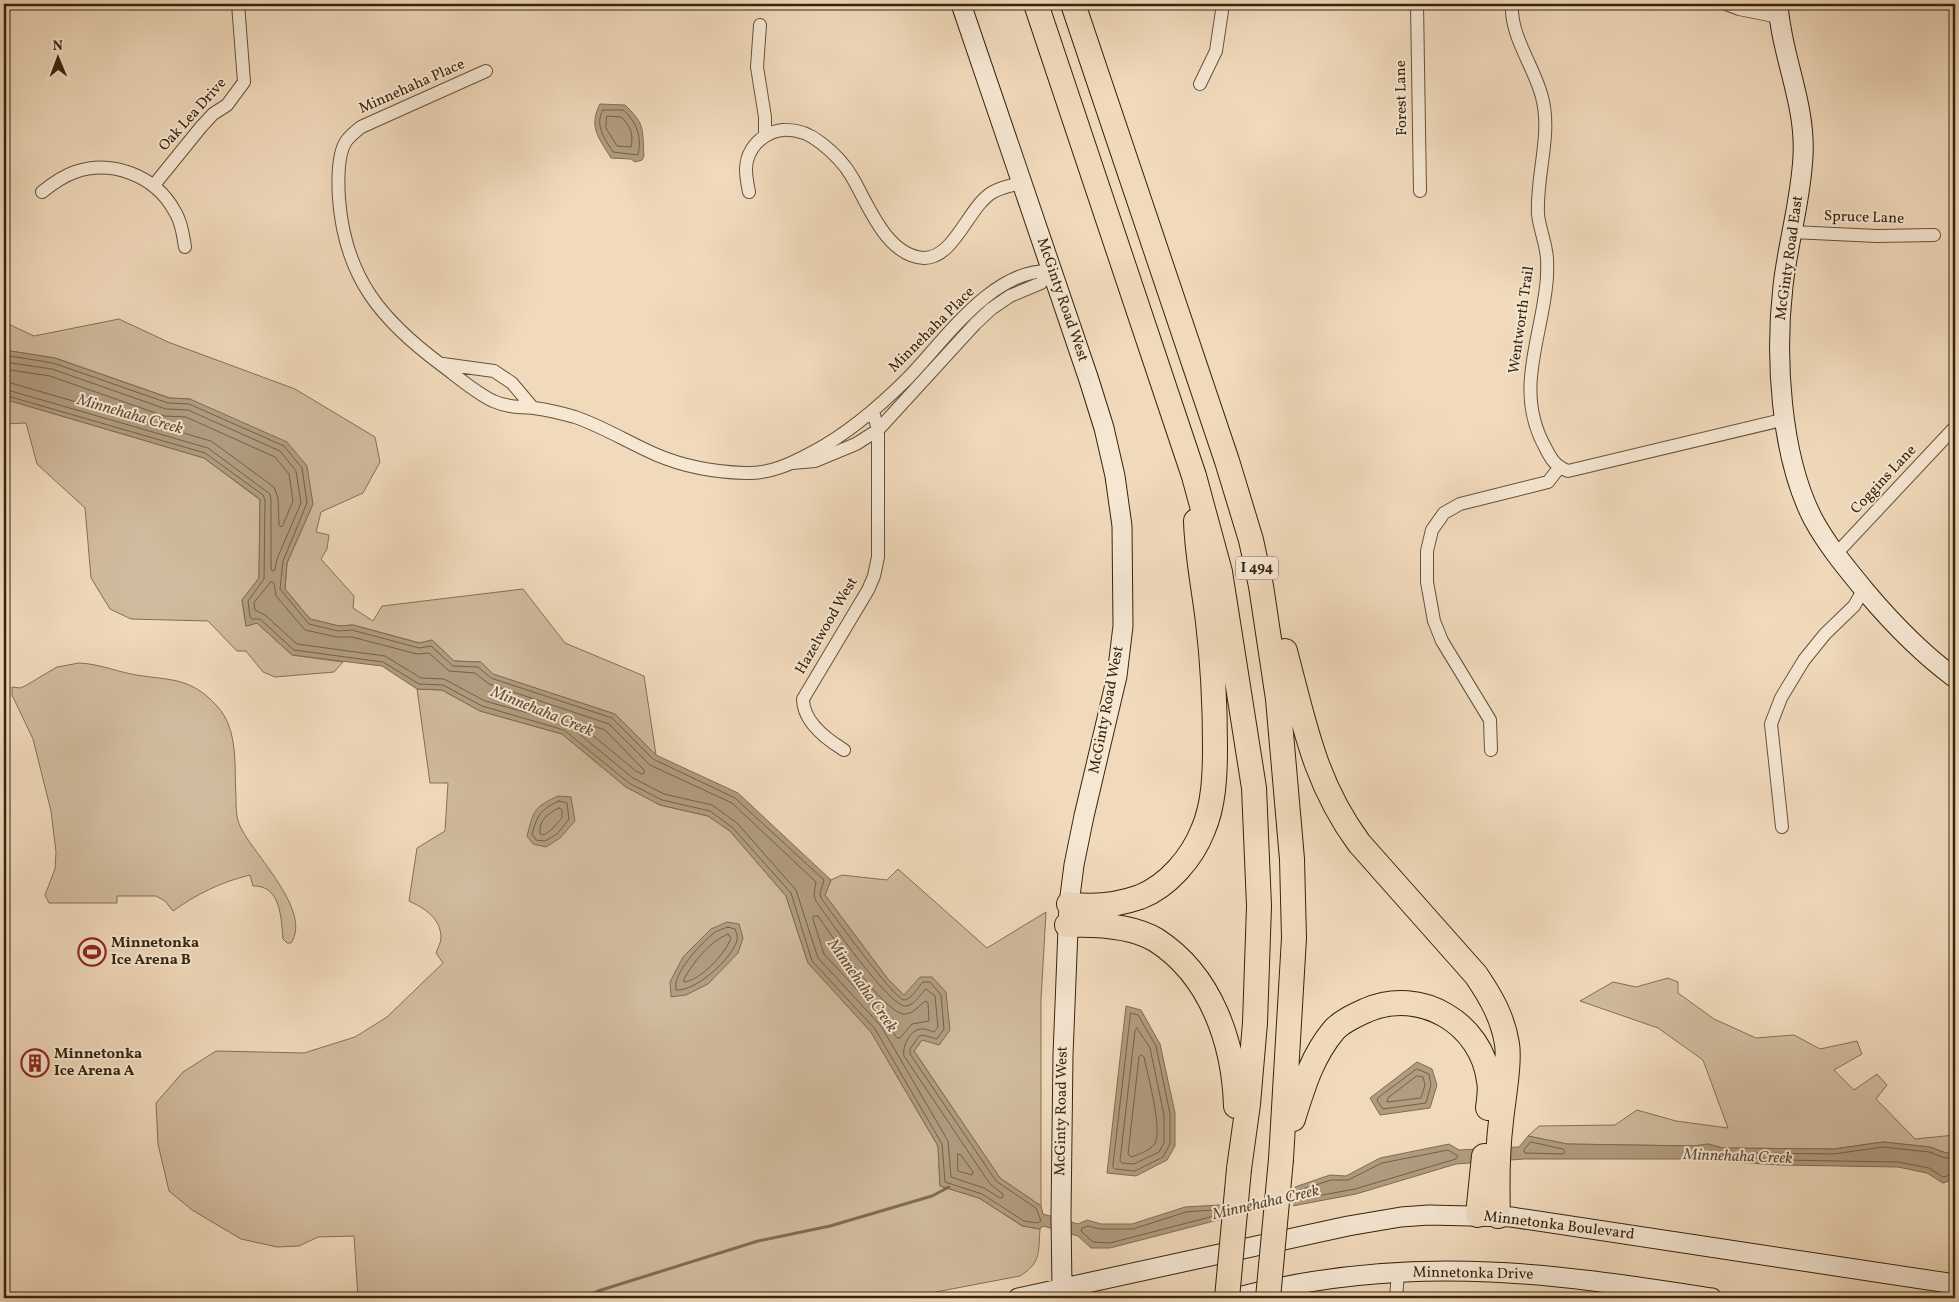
<svg xmlns="http://www.w3.org/2000/svg" width="1959" height="1302" viewBox="0 0 1959 1302" font-family="Vollkorn,serif">
<style>
.green{fill:#d1bb9e;stroke:#847055}
.water{fill:#b19c80;stroke:#806c52}
.pier{fill:#f1dabc}
.lines{fill:none;stroke-linecap:round;stroke-linejoin:round}
.shore{stroke:#746046;stroke-width:1}
.stream{stroke:#806c52;stroke-width:3}
.street-casing{stroke:#655238;stroke-width:14}
.secondary-casing{stroke:#36240c;stroke-width:21}
.highway-casing{stroke:#36240c;stroke-width:26}
.street{stroke:#f6e7d3;stroke-width:12}
.secondary{stroke:#f6e7d3;stroke-width:19}
.highway{stroke:#f1dabc;stroke-width:24}
.highway-bridge-casing{stroke:#36240c;stroke-width:26;stroke-linecap:butt}
.highway-bridge{stroke:#f1dabc;stroke-width:24}
.labels{text-anchor:middle;dominant-baseline:central;stroke-width:4;stroke-linejoin:round;paint-order:stroke}
.shield{fill:#f6e7d3;stroke:#705e48;stroke-width:1}
.shield-label{font-size:14px;font-weight:bold;fill:#36240c}
.street-label{font-size:15px;fill:#36240c;stroke:#f6e7d3}
.poi-label{font-size:15px;font-weight:bold;fill:#36240c;stroke:#f6e7d3;text-anchor:start}
.water-label{font-size:16px;font-style:italic;fill:#614e35;stroke:#f6e7d3}
</style>
<rect width="100%" height="100%" fill="#f1dabc"/>
<filter id="stains"><feTurbulence type="fractalNoise" baseFrequency=".004" numOctaves="4"/><feColorMatrix values="0 0 0 0 .2 0 0 0 0 .09 0 0 0 0 .02 0 0 0 .5 -.17"/></filter>
<radialGradient id="worn" r=".72"><stop offset=".6" stop-color="#630" stop-opacity="0"/><stop offset="1" stop-color="#630" stop-opacity=".3"/></radialGradient>
<path class="green" d="M119,319l49,23 127,47 80,48 5,25 -17,31 -42,19 -5,20 13,3 -2,14 -6,10 33,37 -1,12 20,13 9,-15 141,-17 42,54 79,33 12,79 -41,-41 -123,-40 -12,-12 -26,-1 -22,-21 -12,3 -67,-18 -14,1 -29,-7 -25,-30 2,-26 26,-59 -123,-105 -20,-1 -115,-40 -51,-8v-28l30,14z
M4,399l200,59 56,42 -1,78 -17,22 4,26 11,-3 35,32 51,7 -9,10 -59,5 -12,-5 -17,-21h-9l-29,-30 -77,-2 -21,-10 -19,-31 -6,-70 -48,-44 -11,-41 -22,1z
M79,663c20,1 33,7 52,11 36,7 58,1 86,32 22,24 17,60 19,91 0,9 0,21 4,29 12,27 73,85 51,117h-4l-4,-4c-2,-21 -2,-54 -30,-53l-3,-11c-29,7 -53,19 -77,36l-8,-10 -9,-5h-39v7h-68l-4,-8 10,-26 1,-17 -5,-41 -18,-72 -21,-44v-8l8,1 5,-2 32,-19z
M417,689l25,1 38,21 82,23 64,53 34,18 48,11 22,15 56,65 22,67 63,69 67,114 2,40 39,12 43,28 18,3c-2,23 2,33 -20,47l-116,22h-546l-4,-62 -36,1 -19,9 -22,1 -36,-8 -49,-29 -23,-19 -11,-47 -2,-41 27,-31 33,-21 88,2 51,-16 32,-20 56,-54 -7,-10c1,-4 5,-10 5,-15 0,-20 -17,-30 -32,-37l8,-53 28,-17 3,-48h-18z
M898,869l89,79 59,-36 -5,87v207l-41,-28 -86,-127 8,-11 -17,-44 -18,-18 -62,-83 6,-15 11,-5 45,5z
M1668,978l10,4v11l36,26 42,19 38,-3 26,14 37,-8 5,13 -28,16 20,20 23,-16 10,11 -11,14 39,40 40,-4v18h-9l-16,-6 -47,-5 -49,7 -112,-1 -14,-4 -14,2 -127,-2 -39,-8 11,-10 76,-1 22,-15 39,11 52,7 -25,-68 -45,-32 -78,-27 33,-19 23,5z"/>
<path class="water" d="M600,104l25,1c21,20 17,24 19,51l-2,4 -7,2 -4,-3 -20,-1c-12,-20 -23,-31 -11,-54z
M4,350l51,8 114,40 21,1 97,43 20,24 6,38 -26,59 -2,26 25,30 29,7 14,-1 66,18 13,-3 22,21 27,1 12,12 122,40 41,41 82,38 93,87 -6,15 62,83 17,17 16,-18h12l14,15 4,38 -11,15 -17,-5 -8,11 86,127 41,28 2,8 35,10 9,-4 14,4h31l53,-17 34,-2 76,-18 35,-12 16,1 34,-18 69,-14 10,6 60,-3 9,-11 39,8 127,2 14,-2 14,4 112,1 49,-7 47,5 16,6h9v26l-12,4 -16,-10 -29,-6 -117,-2 -95,-6h-162l-68,5 -100,30 -138,26 -108,28h-19l-13,-12 -35,-10 -3,3 -17,-3 -44,-28 -39,-12 -2,-40 -67,-114 -63,-69 -22,-67 -56,-65 -22,-15 -48,-11 -34,-18 -64,-53 -82,-23 -38,-21 -25,-1 -35,-23 -90,-11 -35,-32 -11,3 -4,-26 17,-22 1,-79 -56,-41 -200,-59z
M558,796l13,1 4,24 -15,17 -14,9 -13,-3 -6,-8c7,-26 6,-28 31,-40z
M727,922l12,2 4,14 -5,15 -30,31 -22,11 -15,2 -1,-15 13,-25 28,-28z
M1126,1006l15,4 19,34 15,69v33l-8,14 -31,16 -29,-3z
M1417,1062l15,7 5,16 -7,23 -50,7 -10,-17z"/>
<path class="pier" d="M1295,1184l-2,24 -74,14 1,-20z"/>
<g class="lines">
<path class="shore" d="M603,110h20c14,12 19,27 15,45l-25,-3c-8,-13 -19,-27 -10,-42z
M607,116l14,1c9,8 13,17 10,30l-14,-1 -11,-18z
M4,355l49,8 115,40 21,1 95,42 18,22 5,35 -24,58 -3,28 29,35 29,7 14,-1 67,18 12,-2 22,20 25,1 13,11 121,40 41,41 82,39 89,82 -4,13 1,5c10,14 73,101 83,102 7,0 15,-14 19,-18h7l11,13 3,34 -7,10 -14,-4 -4,1 -9,13v5l86,127 40,27 5,13 -4,2 -13,-2 -42,-27 -37,-12 -3,-38 -67,-115 -63,-68 -21,-68 -58,-65 -23,-17 -48,-11 -33,-17 -65,-53 -82,-24 -39,-21 -24,-1 -36,-22 -89,-12 -34,-31h-8l-2,-2 -2,-16 16,-22 1,-79 -2,-5 -58,-42 -201,-58
M4,362l48,7 114,40 22,1 92,41 16,20 5,32 -24,56 -2,11 -3,1 -1,-2v-69l-1,-6 -62,-46 -204,-59
M4,369l46,7 114,40 22,1 89,40 14,17 4,27 -10,24 -2,2 -2,-2 -1,-27 -4,-11 -63,-46 -207,-60
M271,582l3,1 2,13 29,34 32,7h15l65,17 12,-1 20,18 26,2 14,11 120,40 41,41 82,38 84,79 -2,12 2,7c12,17 74,107 90,105 9,-1 14,-12 20,-17l9,7 3,31 -4,5c-4,-1 -9,-4 -13,-3 -11,1 -19,17 -17,27l86,128 13,10v3l-3,1 -16,-10 -33,-11 -3,-36 -67,-115 -63,-68 -22,-68 -59,-67 -25,-18 -48,-11 -31,-16 -66,-54 -82,-23 -41,-22 -23,-1 -36,-22 -88,-12 -32,-29 -10,-5 -1,-7z
M587,724l18,6 39,40v3l-2,1 -6,-3 -51,-42 -1,-3z
M559,801l8,2 2,16 -12,15 -12,7 -9,-1 -4,-6c6,-20 8,-24 27,-33z
M559,808l3,2v8l-10,11 -8,6 -4,-1c-1,-14 7,-20 19,-26z
M814,916h4c13,19 66,97 86,98 11,0 14,-9 22,-13l2,2 1,18 -17,3 -12,14h-3l-12,-18 -61,-66 -11,-35z
M728,927l7,2c1,3 3,7 2,11 -4,18 -42,52 -61,50 -4,-16 25,-47 38,-57 4,-3 9,-4 14,-6z
M728,934l3,4c-5,15 -31,43 -47,44v-3c10,-18 25,-37 44,-45z
M1131,1013l7,2 18,31 14,68v30l-7,13 -28,14 -20,-2 -2,-2z
M1137,1028l13,20 14,67v28l-5,9 -25,12 -12,-1 -2,-2 15,-130z
M1142,1055l2,2c4,19 17,67 12,84 -2,8 -18,14 -25,16l-3,-3 11,-97z
M1417,1069l12,5 2,11 -5,18 -43,6 -6,-8 1,-3z
M1417,1076l6,1 2,8 -4,13 -34,4 1,-4z
M1531,1142l32,7 2,3 -2,2 -38,-1 -1,-3z
M958,1154l3,1 12,17 -1,3 -14,-4z
M1955,1158h-10l-16,-6 -46,-5 -49,7 -84,-1 -2,3 2,2 32,2 116,2 31,6 14,9 12,-3
M1290,1201l65,-12 101,-30 2,-3 -10,-6 -66,13 -34,17h-17l-40,13
M1217,1210l3,2 -2,3 -108,28 -17,-1 -12,-11 1,-3 6,-2 12,3h33l53,-17z"/>
<path class="stream" d="M584,1298l14,-7 160,-50 72,-15 102,-30 17,-9"/>
<g class="street-casing">
<path id="street" d="M1417,4l3,187
M1512,4c-2,32 22,62 30,93 10,38 -6,78 -4,117 1,12 6,24 8,37 2,8 1,18 1,26 -4,60 -34,112 -2,170 6,12 10,19 23,24l218,-52
M1726,4l13,5 40,8
M760,25l-3,42 8,50v18
M486,71l-125,56c-5,4 -10,8 -14,13 -10,13 -9,43 -8,59 6,79 43,122 104,167 16,12 32,26 50,35 13,6 27,6 41,7 14,2 27,5 41,9 29,10 54,26 82,38 28,12 58,17 88,18 25,1 46,-9 68,-21 36,-19 66,-45 95,-74 37,-38 85,-110 143,-107l-10,12 -31,13 -19,13 -16,15 -97,106 -22,14 -41,17 -23,2
M1200,84l16,-33 7,-47
M154,185l47,-58 12,-13 14,-9 17,-23 -6,-78
M42,192c10,-8 21,-16 33,-20 37,-13 80,4 99,38 7,11 9,24 11,37
M749,192c-3,-16 -6,-29 3,-43 7,-11 19,-18 31,-19 14,-1 28,5 38,13 13,10 23,20 31,34 16,27 34,79 72,81 31,0 45,-53 69,-66 9,-5 20,-7 29,-9
M1792,232l85,4 57,-1
M443,364l51,7 18,12 21,25
M1836,554l119,-127
M844,750c-18,-11 -41,-28 -41,-51l65,-109 6,-14 4,-19v-127l-5,-19
M1491,750l-1,-30 -48,-79 -8,-20 -7,-39v-31l5,-21 12,-17 16,-9 88,-22 11,-14
M1782,827l-11,-103 10,-26 23,-38 21,-26 29,-28 10,-17
M1396,1298l2,-25"/>
</g>
<g class="secondary-casing">
<path id="secondary" d="M961,4l128,376 15,48 11,48 7,50 1,100 -6,50 -33,140 -10,49 -5,39 -6,151 -2,161 1,72
M1778,4c3,51 28,99 25,152 -2,44 -15,86 -20,130 -8,70 -3,169 30,233 14,26 34,50 53,73 27,32 55,61 89,86
M1018,1298l330,-72 53,-9 28,-2 82,2 444,67
M1235,1298c82,-22 170,-30 255,-26 74,3 149,15 222,26"/>
</g>
<g class="highway-casing">
<path id="highway" d="M1036,4l158,472 26,96 34,216 5,118 -4,117 -7,81 -9,65
M1073,4l154,457 24,79 10,46 17,113 14,160 2,79 -13,221
M1285,651c19,71 29,131 74,192l117,132c15,22 27,43 31,69 3,19 -4,56 -6,77 -4,32 -4,63 -3,95
M1069,904c24,4 48,1 71,-7 28,-11 52,-39 63,-67 11,-25 12,-56 12,-83 0,-41 -2,-83 -7,-125 -4,-34 -11,-67 -12,-101
M1067,925c28,-1 64,0 89,15 56,36 78,104 80,166
M1293,1119c10,-32 19,-63 41,-89 8,-9 22,-15 33,-20 53,-23 115,13 122,71 2,9 0,18 -1,27
M1478,1215l6,-59"/>
</g>
<use href="#street" class="street"/>
<use href="#secondary" class="secondary"/>
<use href="#highway" class="highway"/>
<g class="highway-bridge-casing">
<path id="highway-bridge" d="M1227,1298l12,-129
M1268,1298l13,-139"/>
</g>
<use href="#highway-bridge" class="highway-bridge"/>
</g>
<defs>
<g id="stadium-ring" transform="scale(1.4375)"><circle r="9.5" fill="#f6e7d3" stroke="#8f2418" stroke-width="1.5"/><path d="M0-5a6.5 5 0 1 0 0 10a6.5 5 0 1 0 0-10ZM-3.5-1.8h7v3.6h-7Z" fill="#8f2418"/></g>
<g id="building-ring" transform="scale(1.4375)"><circle r="9.5" fill="#f6e7d3" stroke="#8f2418" stroke-width="1.5"/><path d="M-4-6H4V6H1V3H-1V6H-4ZM-2.5-4.3h1.7v1.8h-1.7ZM.8-4.3h1.7v1.8H.8ZM-2.5-1h1.7V.8h-1.7ZM.8-1h1.7V.8H.8Z" fill="#8f2418"/></g>
</defs>
<g fill-rule="evenodd">
<use href="#stadium-ring" x="92" y="952"/>
<use href="#building-ring" x="35" y="1063"/>
</g>
<g class="labels">
<rect class="shield" x="1236" y="556.5" width="42" height="23" rx="4"/>
<g class="shield-label">
<text x="1257" y="568">I 494</text>
</g>
<g class="street-label">
<text transform="translate(412 87) rotate(-24)">Minnehaha Place</text>
<text transform="translate(1402 98) rotate(-91)">Forest Lane</text>
<text transform="translate(193 115) rotate(-48)">Oak Lea Drive</text>
<text transform="translate(1864 218) rotate(2)">Spruce Lane</text>
<text transform="translate(1790 258) rotate(-82)">McGinty Road East</text>
<text transform="translate(1062 300) rotate(71)">McGinty Road West</text>
<text transform="translate(1522 320) rotate(-82)">Wentworth Trail</text>
<text transform="translate(932 330) rotate(-45)">Minnehaha Place</text>
<text transform="translate(1884 480) rotate(-47)">Coggins Lane</text>
<text transform="translate(827 626) rotate(-60)">Hazelwood West</text>
<text transform="translate(1107 710) rotate(-79)">McGinty Road West</text>
<text transform="translate(1062 1111) rotate(-89)">McGinty Road West</text>
<text transform="translate(1559 1226) rotate(7)">Minnetonka Boulevard</text>
<text transform="translate(1473 1274) rotate(1)">Minnetonka Drive</text>
</g>
<g class="poi-label">
<text x="111" y="943">Minnetonka<tspan x="111" dy="17">Ice Arena B</tspan></text>
<text x="54" y="1054">Minnetonka<tspan x="54" dy="17">Ice Arena A</tspan></text>
</g>
<g class="water-label">
<text transform="translate(130 415) rotate(16)">Minnehaha Creek</text>
<text transform="translate(542 712) rotate(22)">Minnehaha Creek</text>
<text transform="translate(862 986) rotate(55)">Minnehaha Creek</text>
<text transform="translate(1738 1157) rotate(2)">Minnehaha Creek</text>
<text transform="translate(1266 1203) rotate(-13)">Minnehaha Creek</text>
</g>
</g>
<rect width="1959" height="1302" fill="none" stroke="#f1dabc" stroke-width="20"/>
<rect x="5" y="5" width="1949" height="1292" fill="none" stroke="#36240c" stroke-width="2.5"/>
<rect x="10" y="10" width="1939" height="1282" fill="none" stroke="#36240c"/>
<g transform="translate(58 58) rotate(359)" stroke="#f6e7d3" stroke-width="4" paint-order="stroke">
<path d="M0-4L9 19L0 12L-9 19Z" fill="#36240c"/>
<text y="-8" font-size="14" font-weight="bold" text-anchor="middle" fill="#36240c">N</text>
</g>
<rect width="100%" height="100%" filter="url(#stains)"/>
<rect width="100%" height="100%" fill="url(#worn)"/>
</svg>
